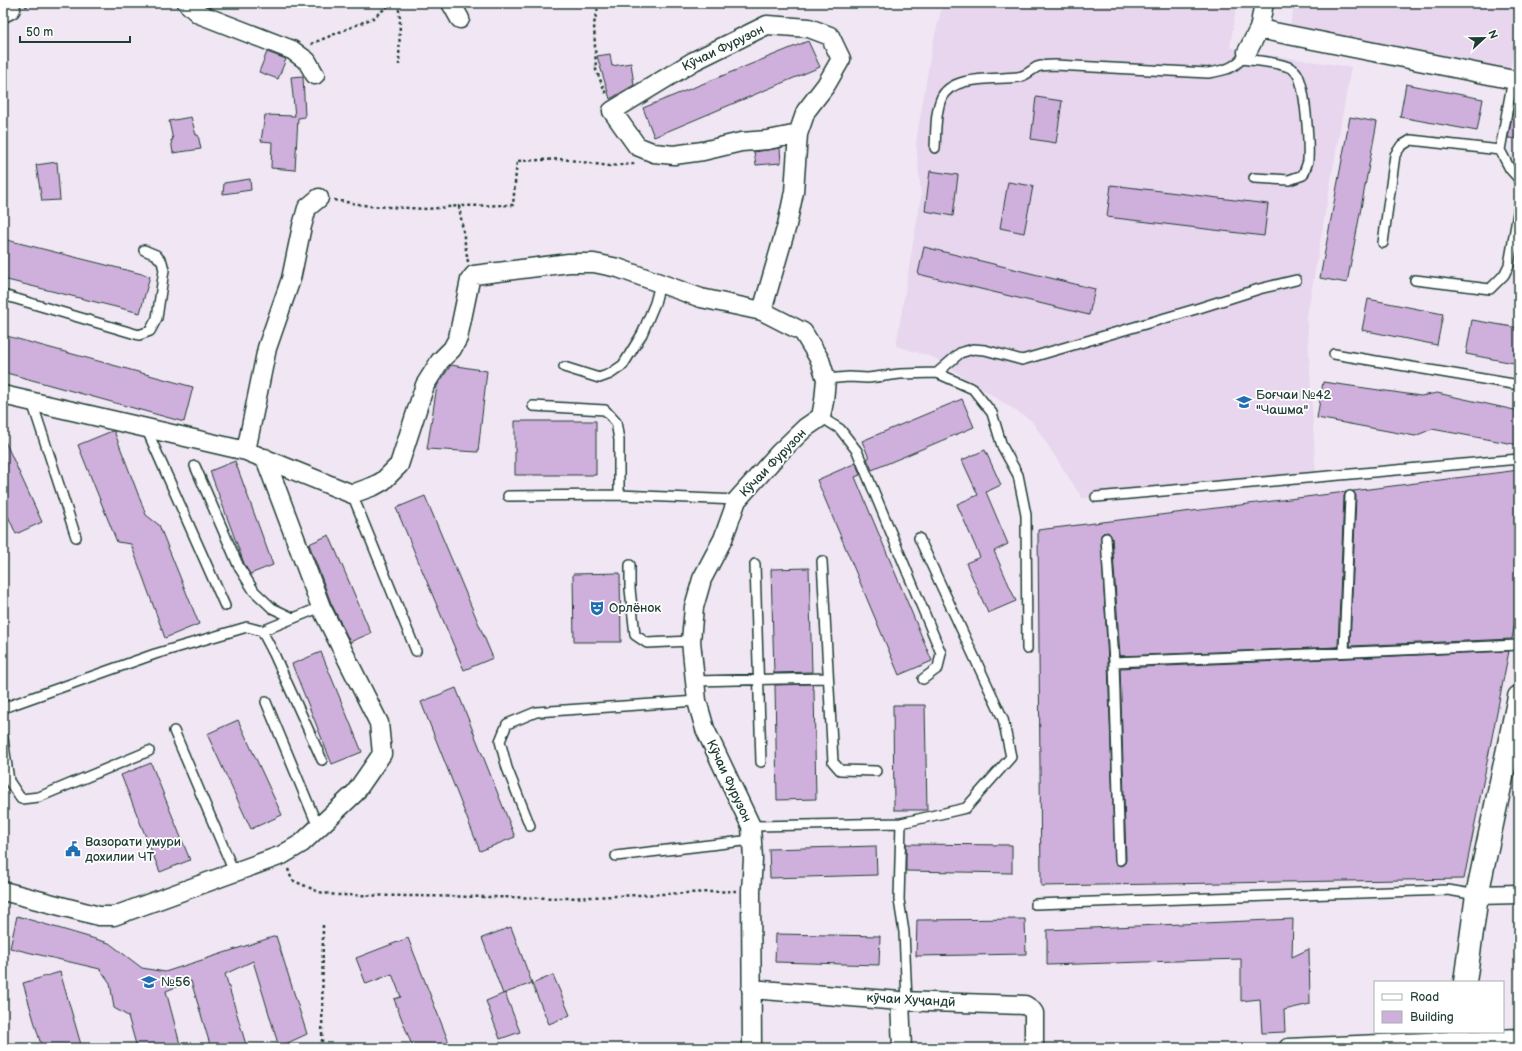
<svg xmlns="http://www.w3.org/2000/svg" width="1522" height="1051" viewBox="0 0 1522 1051" font-family="'Balsamiq Sans',sans-serif">
<style>
.built{fill:#e7d6ed}
.building{fill:#cfb0dc;stroke:#1f3d34}
.lines{fill:none;stroke-linecap:round;stroke-linejoin:round}
.lane-casing{stroke:#1f3d34;stroke-width:12}
.street-casing{stroke:#1f3d34;stroke-width:21}
.secondary-casing{stroke:#1f3d34;stroke-width:25}
.path{stroke:#1f3d34;stroke-width:2.5;stroke-dasharray:3 3;stroke-linecap:butt}
.lane{stroke:#fff;stroke-width:9}
.street{stroke:#fff;stroke-width:18}
.secondary{stroke:#fff;stroke-width:22}
.labels{text-anchor:middle;dominant-baseline:central;stroke-width:3.5;stroke-linejoin:round;paint-order:stroke}
.street-label{font-size:13px;fill:#1f3d34;stroke:#fff}
.poi-label{font-size:13px;fill:#1f3d34;stroke:#fff;text-anchor:start}
</style>
<rect width="100%" height="100%" fill="#f1e7f4"/>
<filter id="ink" filterUnits="userSpaceOnUse"><feTurbulence type="fractalNoise" baseFrequency=".025" numOctaves="2"/><feDisplacementMap in="SourceGraphic" scale="8" xChannelSelector="R" yChannelSelector="G"/><feConvolveMatrix kernelMatrix="1 2 1 2 8 2 1 2 1" color-interpolation-filters="sRGB"/></filter>
<g filter="url(#ink)">
<path class="built" d="M943,3h294l-7,44 17,5 104,15 -44,249 9,162 -159,17 -75,3 -50,-77 -99,-64 -37,-11 25,-150 -5,-54 16,-96z
M1295,3h224v22l-10,50 -220,-45z"/>
<path class="building" d="M808,41l12,26 -166,70 -11,-29z
M267,52l19,7 -8,20 -19,-7z
M610,54l2,12 19,-3 3,22 -24,14 -13,-43z
M303,76l2,41 -7,1 -3,52 -24,-2 1,-26 -11,-1 4,-26 30,1 -4,-39z
M1406,84l77,15 -6,32 -77,-14z
M1036,97l26,4 -6,42 -25,-4z
M1514,105h5v34l-11,-1z
M191,117l5,18h2l3,14 -28,4 -2,-13h2l-4,-19z
M1350,117l27,5 -30,161 -27,-5z
M780,148l1,15 -25,2 -2,-13z
M57,162l3,38 -18,1 -6,-36z
M930,171l28,4 -5,41 -28,-5z
M250,179l1,11 -28,4 1,-11z
M1008,182l25,4 -9,47 -24,-5z
M1111,185l157,19 -4,32 -157,-19z
M3,239l147,37 -10,37 -137,-34z
M924,247l171,42 -6,26 -171,-41z
M1368,299l75,15 -6,31 -75,-15z
M1472,320l47,8v36l-53,-10z
M3,335l190,52 -9,35 -181,-50z
M451,365l36,6 -9,81 -51,-3 10,-63z
M1323,382l98,14 16,-3 82,18v34l-87,-16 -17,7 -98,-18z
M962,399l12,28 -102,43 -5,-11 2,-1 -7,-17z
M515,421h81v54h-81z
M112,431h2l32,84 13,10 40,99 -34,14 -34,-94 -14,-2 -39,-97z
M3,437l39,85 -26,12 -13,-29z
M985,450l16,35 -15,7 22,52 -14,7 22,50 -28,12 -22,-50 14,-6 -23,-53 21,-9 -16,-35z
M235,461l38,104 -23,9 -5,-8 -35,-95z
M856,463l4,12 -5,2 77,184 -33,14 -82,-195z
M1519,470v132l-7,37 -162,7 6,-150 -3,-5z
M1346,492l-2,4 -6,151 -218,9 -8,-118 -4,-6 -5,1 -2,2 7,127 7,201 6,3 4,-3 1,-3 -6,-192 389,-17 -45,228 -423,7 -3,-356z
M425,496l68,162 -29,12 -68,-162z
M329,535l42,98 -21,9 -19,-39 -22,-59z
M809,568l3,104 -38,1 -3,-104z
M620,573l1,69h-47l-1,-68z
M321,652l41,100 -30,12 -40,-100z
M812,684l1,5h1l2,110 -39,1 -2,-115z
M456,688l59,149 -35,14 -59,-149z
M893,705h32l2,105h-33z
M238,720l44,95 -31,14 -44,-95z
M151,763l39,97 -30,12 -39,-97z
M906,844l106,1v28l-106,-2z
M876,846l1,29 -107,3 -1,-29z
M17,916l92,27 33,25 23,4 111,-36 31,98 -28,13 -26,-86 -28,13 22,74h-36l-20,-67 -25,10 15,57h-44l-9,-32 -14,-8 -4,-25 -10,-14 -90,-21z
M1025,919l1,35 -110,2 1,-36z
M1293,919l-1,38 17,-8 1,55 -26,6 1,22 -23,1 -2,-34 -19,2v-42l-194,6v-35z
M511,927l21,56 -29,11 -21,-56z
M776,934l104,2 -1,29 -104,-3z
M408,938l43,110h-38l-19,-49 7,-2 -9,-23 -26,10 -10,-26z
M60,972l22,76h-40l-19,-65z
M553,975l17,40 -21,9 -17,-40z
M505,993l15,39 -20,7 -14,-38z"/>
<g class="lines">
<g class="lane-casing">
<path id="lane" d="M1242,59c13,2 44,3 53,12 11,10 14,74 13,90 -1,4 -3,9 -5,14l-14,5 -35,-2
M1513,79l-13,71 10,19 9,10v3
M935,148c1,-16 0,-34 6,-49 10,-25 56,-19 77,-22 8,-1 12,-6 19,-10 6,-2 12,-2 18,-2l153,8c19,-3 28,-5 39,-21
M1383,243l12,-88 6,-9 10,-6 89,10
M1415,280l75,9 14,-14 5,-10 10,-58
M3,295l136,40 11,-4 7,-13 7,-48 -2,-8 -6,-7 -12,-5
M1334,354l185,31
M564,367l35,11 11,-4 13,-9 19,-31 13,-31 5,-19
M937,373l23,-20 13,-4 12,1 37,10 174,-51 63,-20 37,-9
M826,379l23,-2 19,1 32,-4 37,-1 36,16 19,24 10,33 16,29 8,40 1,134
M32,402l44,135
M533,406l72,4 11,12 3,18v55
M821,417l19,12 17,22 84,202 -3,15 -15,11
M146,428l79,178
M195,466l44,101 15,24 18,17 21,10
M352,494l64,157
M508,496l111,-1 118,5
M1096,497l423,-38
M1106,538l8,124 6,198
M822,561l11,201 7,8 36,1
M755,564l6,198
M630,565v24l5,46 12,8 44,-2
M262,631l59,-24
M1344,652l6,-156
M1114,662l405,-17
M695,681l133,-3
M266,702l52,125
M3,708l152,-54 92,-27 15,4 12,23 48,106
M174,731l60,141
M3,738l6,43 12,18 18,-2 110,-46
M901,823l-2,77 5,32 3,69
M530,826l-23,-58 -7,-27 7,-17 29,-12 161,-11
M751,826l150,-3 65,-15 45,-51 -8,-38 -84,-181
M616,856l136,-16
M1035,904l413,-14 29,5"/>
</g>
<g class="street-casing">
<path id="street" d="M187,3l12,11 93,36 15,11 8,14
M451,3l9,16
M3,13l8,-4
M1259,29l260,52
M1247,52l12,-23 5,-26
M3,395l243,56 106,43 22,-8 9,-5 16,-16 26,-80 15,-24 12,-12 6,-11 12,-58 4,-5 95,-12h25l24,5 83,30 61,13
M246,451l21,-103 24,-69 11,-53 5,-18 12,-10
M3,891l96,25h15l168,-61 20,-12 53,-50 27,-39 -3,-31 -58,-116 -56,-149
M1477,895l42,-1
M751,989l149,12 125,4 6,4 3,4v35
M900,1001l2,47
M752,1048l-1,-157 2,-32 -2,-33 -46,-97 -8,-28 -6,-60 3,-34 8,-28 21,-40 14,-39 42,-47 26,-25 16,-11 3,-16 2,-22 -6,-19 -17,-28 -41,-21 25,-86 7,-33 4,-58 8,-23 20,-26 15,-26 -11,-23 -21,-8 -42,-3 -73,36 -82,50 25,35 17,7 20,2 29,-4 38,-9 27,-2 30,-6
M1288,1048l231,-10"/>
</g>
<g class="secondary-casing">
<path id="secondary" d="M1465,982l12,-87 42,-198
M1457,1048l2,-16"/>
</g>
<path class="path" d="M398,3l2,15 -1,47
M599,3l-5,21 2,46 11,26
M25,6l13,-3
M311,44l62,-26 19,-15
M334,200l36,6 57,3 32,-3
M468,262l-9,-56 54,-1 4,-44 46,-2 46,7 24,-2 2,-1
M288,869l4,11 27,12 17,3 230,3 170,-7
M322,1048l1,-126"/>
<use href="#lane" class="lane"/>
<use href="#street" class="street"/>
<use href="#secondary" class="secondary"/>
</g>
</g>
<defs>
<g id="school-bare" transform="scale(1.2)"><path d="M0-5L7-2L0 1L-7-2ZM-4 1L0 2.5L4 1V4Q0 6-4 4Z" fill="#1f6fb2" stroke="#fff" stroke-width="2.5" paint-order="stroke"/></g>
<g id="theatre-bare" transform="scale(1.2)"><path d="M-5-5.5Q0-4 5-5.5V0Q5 5 0 6Q-5 5-5 0ZM-3.3-2.5H-1v1.5H-3.3ZM1-2.5H3.3v1.5H1ZM-2.8 1Q0 5.5 2.8 1Z" fill="#1f6fb2" stroke="#fff" stroke-width="2.5" paint-order="stroke"/></g>
<g id="civic-bare" transform="scale(1.2)"><path d="M-.6-6.5H3V-4.5H.6V-3L4-1V1h2V6H-6V1h2V-1L-.6-3ZM-1.2 2.5V6h2.4V2.5Z" fill="#1f6fb2" stroke="#fff" stroke-width="2.5" paint-order="stroke"/></g>
</defs>
<g fill-rule="evenodd">
<use href="#school-bare" x="1244" y="402"/>
<use href="#theatre-bare" x="597" y="608"/>
<use href="#civic-bare" x="73" y="849"/>
<use href="#school-bare" x="149" y="982"/>
</g>
<g class="labels">
<g class="street-label">
<text transform="translate(723 48) rotate(-26)">Кӯчаи Фурузон</text>
<text transform="translate(773 463) rotate(-46)">Кӯчаи Фурузон</text>
<text transform="translate(729 781) rotate(65)">Кӯчаи Фурузон</text>
<text transform="translate(911 1000) rotate(3)">кӯчаи Хуҷандӣ</text>
</g>
<g class="poi-label">
<text x="1256" y="395">Боғчаи №42<tspan x="1256" dy="15">"Чашма"</tspan></text>
<text x="609" y="608">Орлёнок</text>
<text x="85" y="842">Вазорати умури<tspan x="85" dy="15">дохилии ЧТ</tspan></text>
<text x="161" y="982">№56</text>
</g>
</g>
<rect width="1522" height="1051" fill="none" stroke="#fff" stroke-width="16"/>
<rect x="8" y="8" width="1506" height="1035" fill="none" stroke="#1f3d34" stroke-width="1.5" filter="url(#ink)"/>
<rect x="1374" y="981" width="130" height="52" fill="#ffffff" stroke="#a5b1ae"/>
<rect x="1382" y="994" width="20" height="6" fill="#ffffff" stroke="#a5b1ae"/>
<text x="1410" y="1001" font-size="12" fill="#1f3d34">Road</text>
<rect x="1382" y="1011" width="20" height="12" fill="#cfb0dc" stroke="#a5b1ae"/>
<text x="1410" y="1021" font-size="12" fill="#1f3d34">Building</text>
<g transform="translate(1484 38) rotate(68)" stroke="#ffffff" stroke-width="3" paint-order="stroke">
<path d="M0-3L7 15L0 10L-7 15Z" fill="#1f3d34"/>
<text y="-6" font-size="11" font-weight="bold" text-anchor="middle" fill="#1f3d34">N</text>
</g>
<path d="M20 36v6h110v-6" fill="none" stroke="#1f3d34" stroke-width="2"/>
<text x="26" y="36" font-size="12" fill="#1f3d34" stroke="#ffffff" stroke-width="3" paint-order="stroke">50 m</text>
</svg>
